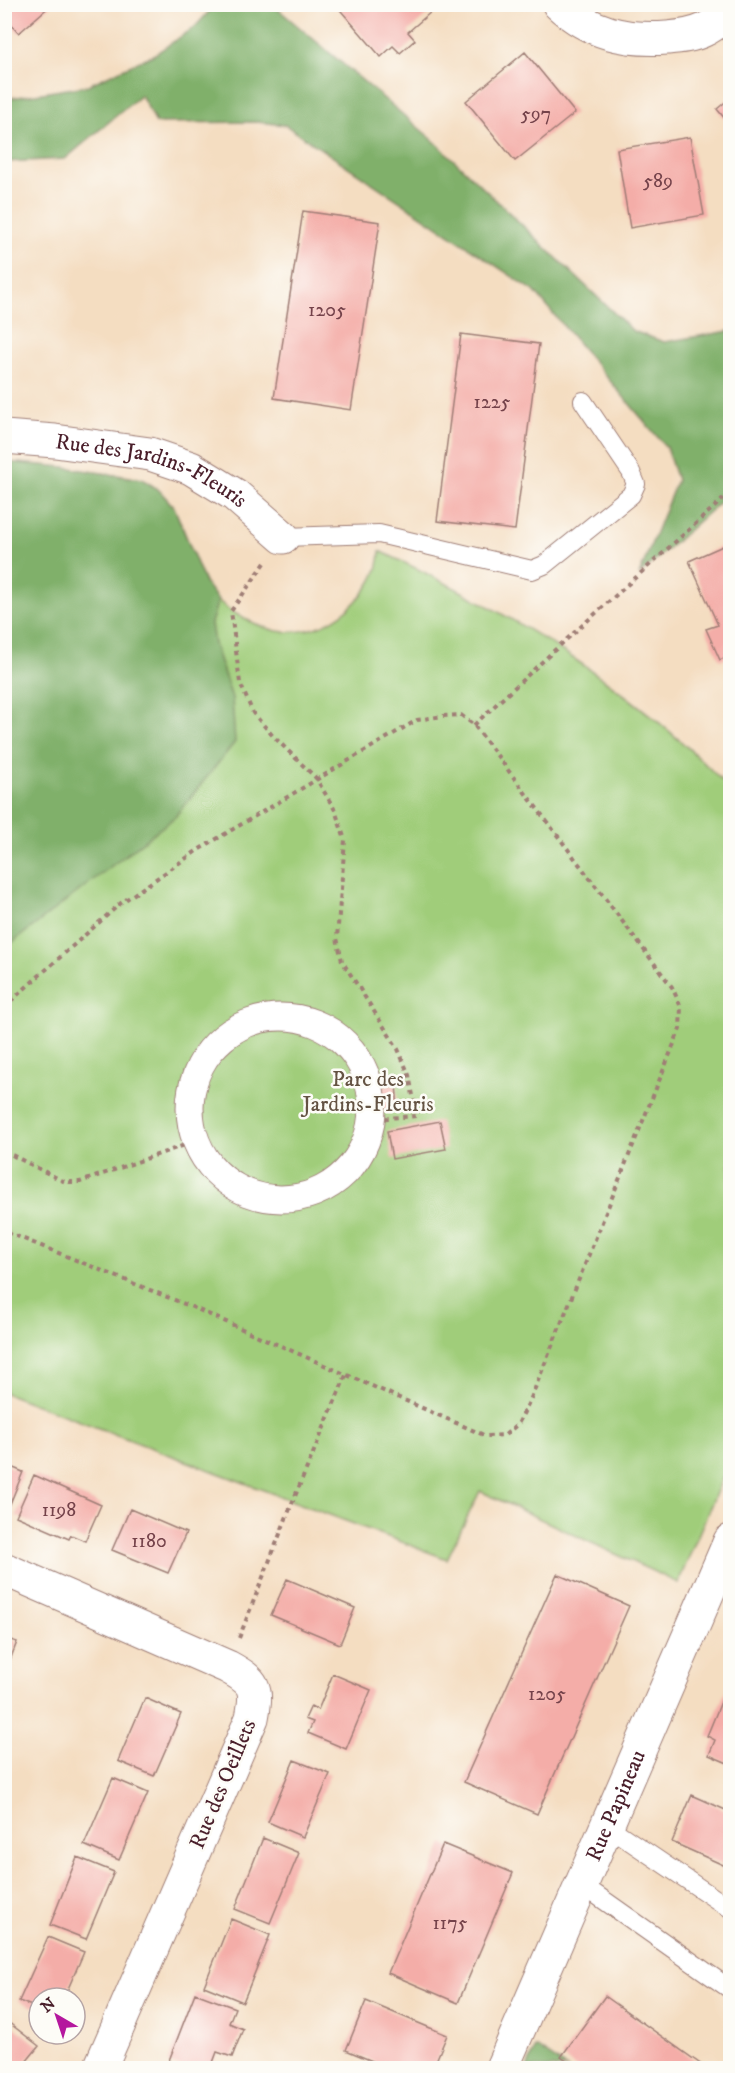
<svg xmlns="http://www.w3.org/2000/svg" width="735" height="2073" viewBox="0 0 735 2073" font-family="'IM FELL DW Pica',serif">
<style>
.green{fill:#a0cd7a;stroke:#757652;stroke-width:1.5}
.forest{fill:#80b06a;stroke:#65684a;stroke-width:1.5}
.building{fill:#f4ada8}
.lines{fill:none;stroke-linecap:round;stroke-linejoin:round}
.service-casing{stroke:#9f7e76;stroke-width:20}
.pedestrian-casing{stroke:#9f7e76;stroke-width:29}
.minor-casing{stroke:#9f7e76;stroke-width:35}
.tertiary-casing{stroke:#9f7e76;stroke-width:35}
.path{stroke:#9f7e76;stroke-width:4;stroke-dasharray:4.5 4.5;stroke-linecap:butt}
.service{stroke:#fff;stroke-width:18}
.pedestrian{stroke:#fff;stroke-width:27}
.minor{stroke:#fff;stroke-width:33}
.tertiary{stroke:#fff;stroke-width:33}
.labels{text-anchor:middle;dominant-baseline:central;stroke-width:5;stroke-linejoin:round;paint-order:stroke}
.number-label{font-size:20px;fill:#74424a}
.street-label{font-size:22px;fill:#4a1f2b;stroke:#fdfcf7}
.park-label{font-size:22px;fill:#645343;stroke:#fdfcf7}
</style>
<rect width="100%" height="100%" fill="#fdfcf7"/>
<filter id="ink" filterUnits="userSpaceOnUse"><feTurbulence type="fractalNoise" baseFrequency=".0167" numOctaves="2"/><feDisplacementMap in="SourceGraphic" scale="12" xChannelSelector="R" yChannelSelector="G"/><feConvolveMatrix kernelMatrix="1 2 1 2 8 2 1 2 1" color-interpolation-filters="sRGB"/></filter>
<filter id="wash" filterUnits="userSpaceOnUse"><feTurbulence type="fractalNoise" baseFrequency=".008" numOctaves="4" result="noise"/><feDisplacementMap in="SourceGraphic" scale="24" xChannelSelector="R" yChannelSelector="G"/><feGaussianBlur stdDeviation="1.35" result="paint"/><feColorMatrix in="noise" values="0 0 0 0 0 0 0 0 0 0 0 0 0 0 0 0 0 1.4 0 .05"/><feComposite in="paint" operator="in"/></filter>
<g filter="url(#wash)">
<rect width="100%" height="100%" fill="#f4ddc1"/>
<path class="green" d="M4,462c36,3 70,7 105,12 11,2 26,2 36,7 45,24 40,83 72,118 7,8 17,14 26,19 12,6 21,10 34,13 25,4 52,-5 71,-22 18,-16 32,-35 32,-58 129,60 251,134 350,238v671l-52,123 -198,-92 -33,68 -442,-166z"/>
<path class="forest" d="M215,5h58l160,135 200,191 31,11 66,-11v162l-91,82 38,-95 -11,-33 -132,-156 -249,-166 -26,-3 -103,1 -15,-28 -76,64 -60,3v-63l81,-13 69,-32 40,-27z
M5,462l59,5 63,10 15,2 17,11 15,17 31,76 13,17 -7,23 3,21 18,54 3,44 -60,75 -170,131z
M536,2047l31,21h-40z"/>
<g id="blocks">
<path class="building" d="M4,4h48l-33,29 -15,-17z
M335,4h105l-32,28 7,8 -15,13 -7,-7 -12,11z
M525,52l50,61 -60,48 -49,-60z
M730,98v27l-13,-16z
M690,137l14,78 -74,13 -13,-79z
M303,211l77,11 -29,188 -77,-12z
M461,334l78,10 -24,186 -78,-9z
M725,545l5,12v98l-10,5 -14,-31 12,-4 -29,-64z
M396,1084l2,25 -21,2 -2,-25z
M440,1121l6,28 -54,10 -5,-28z
M4,1464l19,8 -13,32 -6,-3z
M34,1475l67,30 -16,36 -14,-6 -2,4 -53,-23z
M130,1509l56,24 -18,40 -56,-23z
M557,1574l72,32 -92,208 -73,-32z
M287,1579l68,29 -15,36 -69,-29z
M4,1638l13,4 -12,31h-1z
M333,1674l38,16 -25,59 -38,-16 5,-11 -8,-3 6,-13 7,4z
M730,1680v84l-21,-9 6,-15 -8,-4z
M145,1698l36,16 -27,62 -36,-15z
M294,1760l36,14 -27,63 -35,-15z
M113,1778l35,15 -29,67 -35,-15z
M692,1795l38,17v56l-58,-26z
M263,1838l36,15 -29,70 -35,-14z
M443,1844l70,29 -55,130 -70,-30z
M77,1857l37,15 -28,67 -36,-14z
M231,1919l39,16 -27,67 -39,-16z
M48,1937l36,15 -20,46h-25v11l-20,-8z
M195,1993l40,15 -6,15 14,6 -11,28 -15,-5 -6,16h-27l-16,-5z
M605,1996l101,72h-129l-16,-11z
M366,2001l81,34 -14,33h-44l-43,-18z
M8,2022l31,24 -18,22h-17v-42z"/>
</g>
</g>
<g filter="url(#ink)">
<use href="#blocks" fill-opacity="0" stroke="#9f7e76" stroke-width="1.5"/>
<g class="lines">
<g class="service-casing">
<path id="service" d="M283,537l96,-3 153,36 12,-5 87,-70 5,-11 -5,-12 -48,-71
M606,1825l117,79 7,4
M581,1884l149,105"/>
</g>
<g class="pedestrian-casing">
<path id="pedestrian" d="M190 1108a91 91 0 1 1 182 0a91 91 0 1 1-182 0Z"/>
</g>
<g class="minor-casing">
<g id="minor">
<path d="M559,4c31,29 67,37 108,34 12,-1 25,-2 37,-8 9,-4 18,-12 26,-18"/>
<path id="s1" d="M4,437l51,4 95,13 41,14 44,27 48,42"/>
<path d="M4,1569l224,98c27,15 30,20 24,51l-152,350"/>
</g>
</g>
<g class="tertiary-casing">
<g id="tertiary">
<path id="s2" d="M502,2068l228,-527"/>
</g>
</g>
<path class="path" d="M265,563l-34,48 9,72 13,30 20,23 43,42 19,32 10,30 -8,98 5,23 56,88 11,26 8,41 -45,3
M474,725l84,-78 172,-154
M4,1007l117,-104 77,-53 219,-130 26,-4 18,-1 13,10 198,262 9,20 -1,22 -149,369 -13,26 -13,11 -19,1 -294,-129 -188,-76
M4,1151l61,31h15l116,-41
M239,1638l54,-137 53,-126"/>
<use href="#service" class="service"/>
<use href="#pedestrian" class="pedestrian"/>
<use href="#minor" class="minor"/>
<use href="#tertiary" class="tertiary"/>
</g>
</g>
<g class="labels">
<g class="number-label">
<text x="536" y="114">597</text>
<text x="658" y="181">589</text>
<text x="327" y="310">1205</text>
<text x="492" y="402">1225</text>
<text x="59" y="1510">1198</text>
<text x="149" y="1541">1180</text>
<text x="547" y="1694">1205</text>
<text x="450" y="1923">1175</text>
</g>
<g class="street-label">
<text stroke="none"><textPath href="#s1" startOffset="153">Rue des Jardins-Fleuris</textPath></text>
<text transform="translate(223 1784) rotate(-67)">Rue des Oeillets</text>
<text stroke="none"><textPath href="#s2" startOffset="286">Rue Papineau</textPath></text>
</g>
<g class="park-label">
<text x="368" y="1079">Parc des<tspan x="368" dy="25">Jardins-Fleuris</tspan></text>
</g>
</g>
<rect width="735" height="2073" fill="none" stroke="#fdfcf7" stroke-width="24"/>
<g transform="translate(57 2016) rotate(321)"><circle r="28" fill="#fdfcf7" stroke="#b5a4a5" stroke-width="1.5"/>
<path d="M0-4.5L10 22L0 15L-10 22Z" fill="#b5179e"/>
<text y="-9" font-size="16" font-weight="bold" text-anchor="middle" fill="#4a1f2b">N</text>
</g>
</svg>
